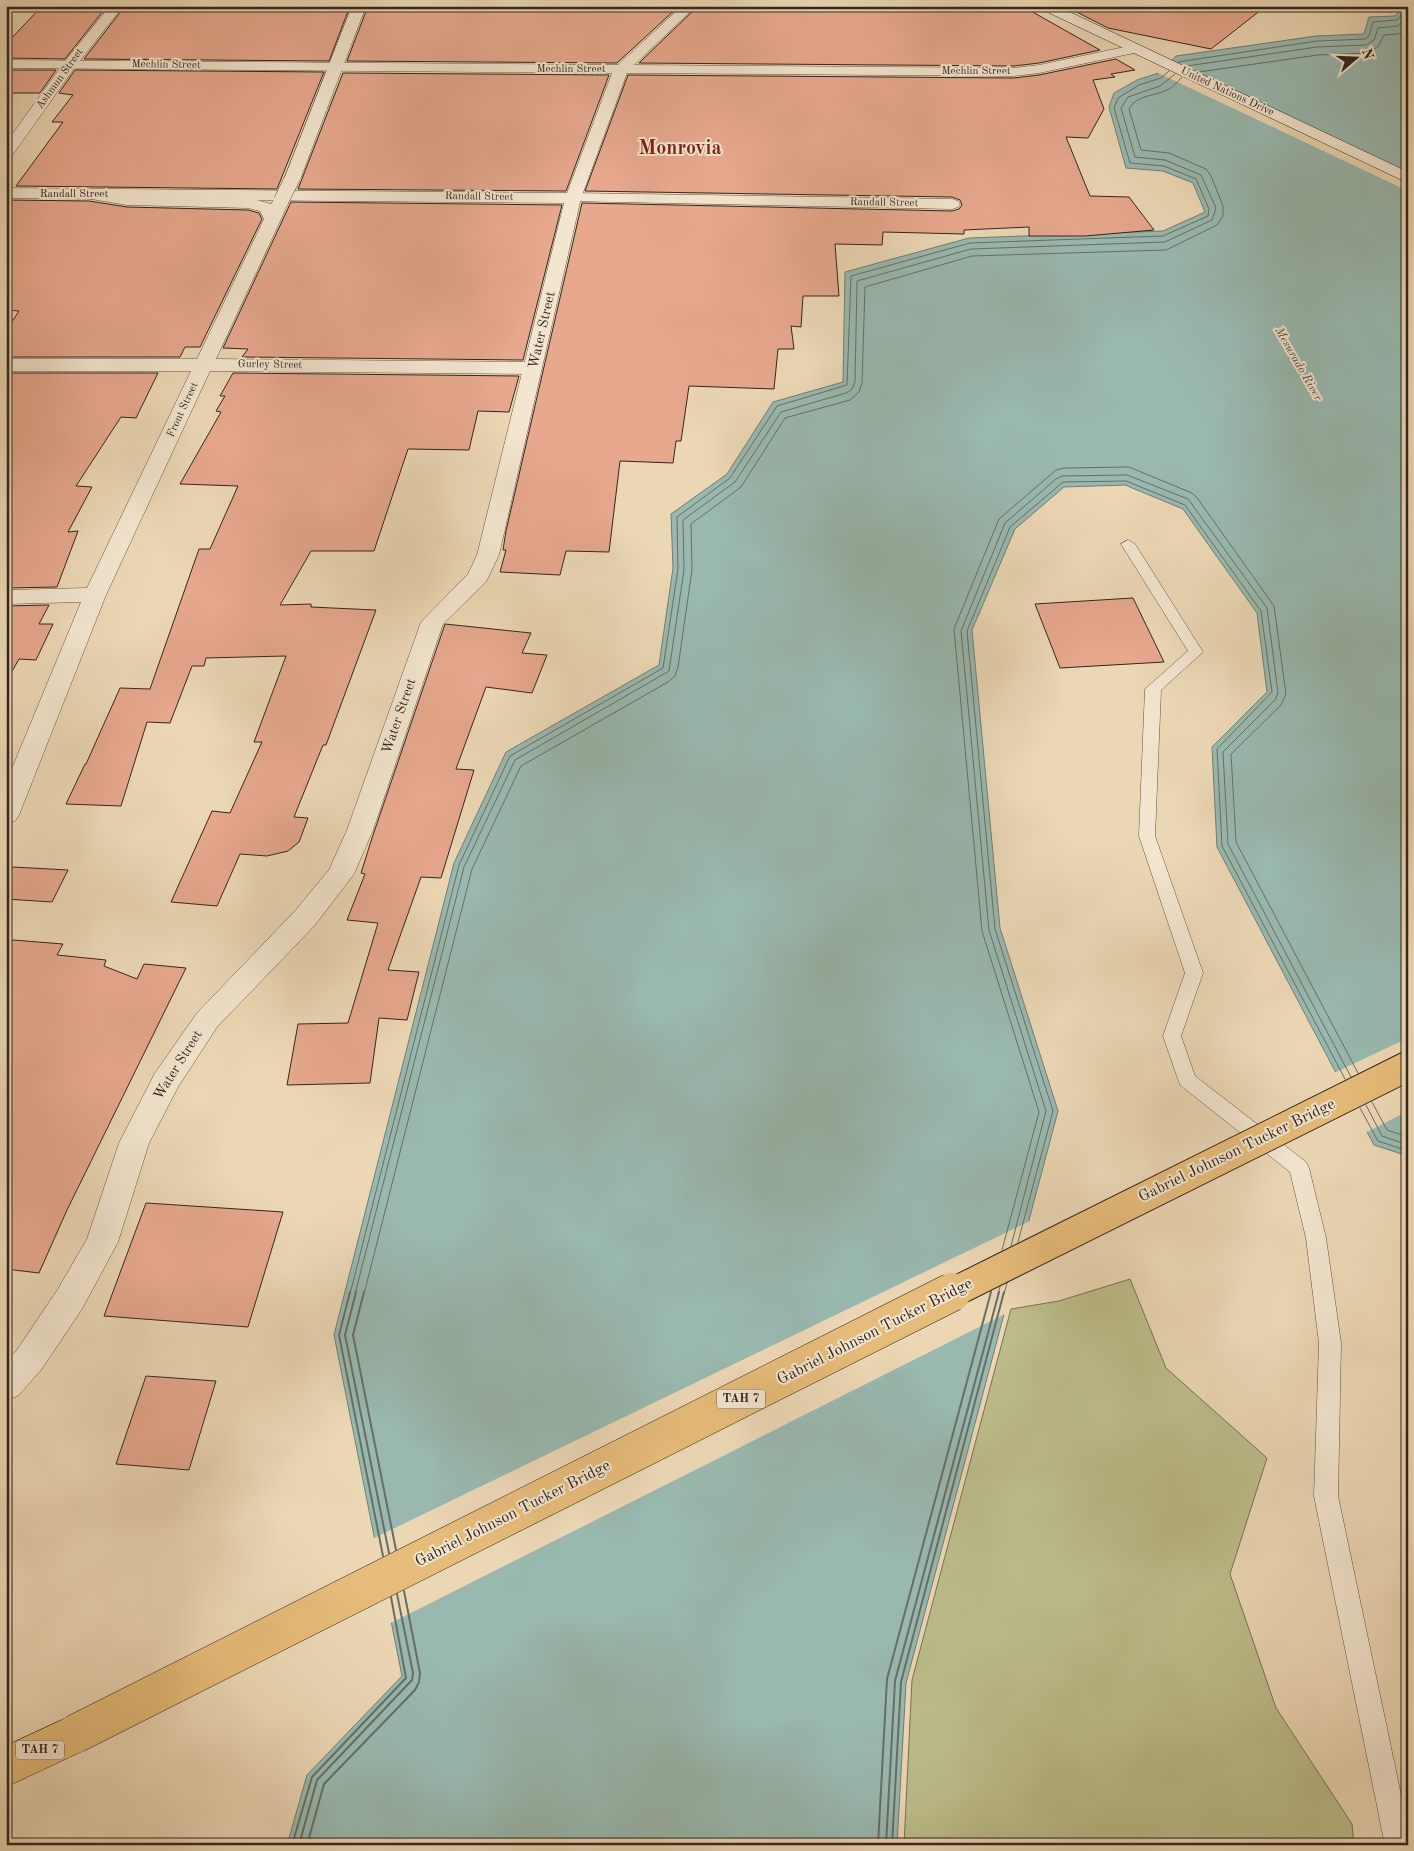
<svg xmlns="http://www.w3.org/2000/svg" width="1414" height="1851" viewBox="0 0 1414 1851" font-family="'Old Standard TT',serif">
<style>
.green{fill:#bcbd8b;stroke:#787154}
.water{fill:#99b9b0;stroke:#707e76}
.pier{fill:#ecd7b5}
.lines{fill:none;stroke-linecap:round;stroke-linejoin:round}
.shore-far1{stroke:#666f67;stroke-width:1}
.shore{stroke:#666f67;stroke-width:2}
.building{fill:#e7a88e;stroke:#33251e}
.service-casing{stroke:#615244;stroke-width:1}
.minor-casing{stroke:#615244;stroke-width:1}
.tertiary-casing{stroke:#615244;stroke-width:1}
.secondary-casing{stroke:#33251e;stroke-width:1}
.trunk-casing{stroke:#33251e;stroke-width:1}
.service{fill:#f3e5cf;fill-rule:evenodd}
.minor{fill:#f3e5cf;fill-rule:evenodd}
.tertiary{fill:#f3e5cf;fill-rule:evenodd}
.secondary{fill:#f3e5cf;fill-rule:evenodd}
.trunk{fill:#e6bc7a;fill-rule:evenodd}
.minor-bridge-casing{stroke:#615244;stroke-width:16;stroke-linecap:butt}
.trunk-bridge-far1-casing{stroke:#33251e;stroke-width:31;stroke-linecap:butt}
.trunk-bridge-casing{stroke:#33251e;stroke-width:39;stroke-linecap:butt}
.minor-bridge{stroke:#f3e5cf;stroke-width:15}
.trunk-bridge-far1{stroke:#e6bc7a;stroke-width:29}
.trunk-bridge{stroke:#e6bc7a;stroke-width:38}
.labels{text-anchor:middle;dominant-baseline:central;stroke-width:4;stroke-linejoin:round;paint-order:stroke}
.far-street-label{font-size:11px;fill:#33251e;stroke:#f3e5cf}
.far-water-label{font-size:12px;font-style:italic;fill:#4c4a42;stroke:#f3e5cf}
.shield{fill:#f3e5cf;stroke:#6d5f53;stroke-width:1}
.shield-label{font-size:12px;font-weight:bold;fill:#33251e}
.street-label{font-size:14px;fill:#33251e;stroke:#f3e5cf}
.near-street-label{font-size:16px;fill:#33251e;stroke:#f3e5cf}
.far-town-label{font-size:20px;font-weight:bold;fill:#7a1f14;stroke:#f3e5cf}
</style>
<rect width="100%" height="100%" fill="#ecd7b5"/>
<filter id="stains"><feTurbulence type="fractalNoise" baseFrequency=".004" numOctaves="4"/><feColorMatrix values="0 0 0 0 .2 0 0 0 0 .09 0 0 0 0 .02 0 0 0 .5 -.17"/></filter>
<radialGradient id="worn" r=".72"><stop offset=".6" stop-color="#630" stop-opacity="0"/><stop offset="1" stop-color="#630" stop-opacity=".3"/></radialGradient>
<path class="green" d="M1130,1279l36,89 101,90 -37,116 46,134 76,116 2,21h-450l8,-165 99,-371 48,-8z"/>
<path class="water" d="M1402,6h6v1150l-34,-11 -157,-298 -5,-100 55,-55 -10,-79 -74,-104 -58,-24 -61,2 -49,42 -43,101 28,298 58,183 -152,572 -9,162h-610l20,-70 95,-99 -68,-341 120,-472 52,-111 153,-87 14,-97 -2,-54 56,-40 46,-72 70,-20 2,-110 124,-34 194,-7 42,-19 -12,-29 -30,-12 -37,-3 -17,-61 5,-14 23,-13 22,-7 17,-17 140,-20 48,-2 5,-17 26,-1z"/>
<path class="pier" d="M1164,65l244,107v19l-252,-119z
M1408,1038v73l-43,22 -31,-60z
M1032,1220l-25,93 -618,311 -17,-85z"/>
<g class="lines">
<path class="shore-far1" d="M1178,62l139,-21 48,-2 4,-3 4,-14 24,-2 8,-9 1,-5
M1187,66l130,-19 49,-2 8,-5 4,-12 20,-2 10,-9
M1199,72l119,-17 49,-2 11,-6 6,-12 14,-1 10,-5
M1372,1102l15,28 21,7
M1366,1105l16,31 26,9
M1360,1108l18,33 30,10
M1018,1242l35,-131 -58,-182 -28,-298 43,-104 53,-45 63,-1 59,24 76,106 11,81 -55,57 5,97 123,233
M1011,1246l35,-135 -57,-181 -28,-299 44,-108 51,-44 6,-3 65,-1 61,24 79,109 11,85 -3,7 -52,52 5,92 123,233
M1002,1250l37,-138 -57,-181 -28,-302 45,-110 57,-49 8,-2 65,-1 63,26 6,6 76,107 12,88 -5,11 -50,49 5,88 122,231
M350,1294l109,-429 51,-109 153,-88 15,-99 -1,-52 53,-39 47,-72 70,-21 4,-109 119,-33 193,-7 45,-20 1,-7 -13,-30 -32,-13 -34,-3 -16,-55 4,-10 21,-13 22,-7 8,-7
M355,1294l109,-427 51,-107 154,-89 15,-101 -1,-50 52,-38 46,-70 65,-19 6,-4 3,-7 2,-101 114,-32 194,-7 47,-22 4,-12 -15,-33 -36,-15 -30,-3 -14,-49 7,-11 32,-11 15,-12
M364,1294l108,-425 49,-103 147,-84 7,-6 3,-9 14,-97 -1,-46 50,-37 44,-69 65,-18 9,-8 3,-9 3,-96 107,-31 194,-6 51,-25 6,-9v-10l-12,-30 -5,-7 -37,-16 -28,-3 -12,-41c7,-14 26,-13 38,-19 6,-2 11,-9 15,-13
M998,1294l2,-7
M1004,1294l3,-11"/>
<path class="shore" d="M350,1292l-11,43 44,221
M356,1292l-11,43 44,218
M364,1292l-11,43 43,215
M292,1845l20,-68 94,-99 -15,-81
M299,1845l18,-65 95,-100 1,-7 -16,-79
M307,1845l17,-61 91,-94 4,-8 1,-9 -16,-82
M878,1845l9,-166 104,-387
M886,1845l9,-164 104,-389
M892,1845l9,-163 103,-390"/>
</g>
<path class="building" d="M42,6h65l-42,53 -59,-1v-14z
M125,6h225l-21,55 -245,-2z
M368,6h311l-62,57 -270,-2z
M698,6h324l78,44 -61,13 -25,3 -375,-3z
M1065,6h201l-55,43 -103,-21z
M1116,59l19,11 -24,4 4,3 -22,3 11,29 -16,29 -22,-1 24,59 39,1 25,33 -69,6h-56v-9l-65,3v4l-81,-2 -1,13 -47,-1 4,52h-36l-2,31 -10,-1 3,23h-16l-4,40 -85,-3 -8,55h-5l-3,22 -53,-2 -11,91 -43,-1 -6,24 -60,-3 6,-22h-3l3,-19 76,-328 370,8 7,-2 3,-4 -2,-5 -8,-3 -367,-6 43,-116 386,3 25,-3z
M6,70h50l-16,23h-34z
M75,70l249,2 -47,117 -261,-3 47,-64h-11l21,-27 -14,-2z
M343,73l266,2 -43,116 -268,-2z
M6,200l83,1 38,6 121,3 11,3 3,6 -62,128h-15l-5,10h-174v-26l13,-20 -13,-1z
M291,202l271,3 -39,155 -281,-3 6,-8 -25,-1z
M6,373h152l-22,45 -15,-1 -45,69 16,1 -24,45 10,-1 -21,56 -51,1z
M233,373l286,3 -10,36 -31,-1 -9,39 -61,-1 -34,102h-63l-31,54 31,-1v3l65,3 -50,135h-3l-29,72 14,1 -9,24 -11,9 -21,5 -27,-2 -23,52 -46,-4 41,-91 18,2 32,-71h-8l32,-86 -80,2 -2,8h-12l-22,57 -23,-1 -26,84 -55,-2 19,-40h1l34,-76 30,1 49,-140h11l28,-63 -58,-2 41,-72 -5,-1 9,-15h-5z
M1133,598l31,64 -104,6 -25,-64z
M49,605l-10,19h14l-17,36 -17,-1 -13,23v-76z
M445,624l86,9 -9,20 25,2 -15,38 -46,-6 -30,82 18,1 -33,108 -20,-1 -33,93 31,2 -12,48 -28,-2 -9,65 -83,2 11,-61 50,-1 30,-100 -31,-3 18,-46 -4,-1 11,-35z
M13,867l55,3 -16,32 -46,-3v-20z
M13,940l50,4 -6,11 49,5 -2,6 33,13 7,-15 42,4 -119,242 -28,63 -33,-4v-315z
M146,1203l137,9 -35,115 -144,-11z
M146,1376l70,5 -27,89 -73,-6z"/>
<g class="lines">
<g class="service-casing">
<path id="service" d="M1128,540l7,4 68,108 -42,38 -6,146 48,137 -22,63 14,40 111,86 3,6 17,70 15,105 -3,153 70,332v17h-23l-71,-349 5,-153 -13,-105 -16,-66 -110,-87 -17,-49 22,-63 -46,-137 6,-147 43,-38 -67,-107z"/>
</g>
<g class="minor-casing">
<path id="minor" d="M110,6h13l-48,61 -64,90 -5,2v-16l59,-82z
M352,6h14l-65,171 -2,3h-12l-2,-3z
M85,189l42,6 122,3 22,6 4,-6h12l2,3 -8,18 -65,140 317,3 7,2 2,4 -2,4 -7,2 -323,-3 -104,224 -87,220 -4,6 -9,2v-40l75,-181 -75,2v-14l81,-2 104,-217h-185v-12h191l67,-140 -4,-8 -12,-3 -121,-3 -48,-8 -2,-3 2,-3z
M573,193l379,6 6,2 2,3 -2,3 -6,2 -385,-8 -2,-3 2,-3z"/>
</g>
<g class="tertiary-casing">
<path id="tertiary" d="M682,6h14l-62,59 380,3 25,-3 95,-20 7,4 -7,4 -95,20 -25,3 -387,-3 -46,125 -82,357 -13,27 -43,42 -70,206 -19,44 -39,51 -98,102 -39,60 -29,56 -31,99 -36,67 -41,61 -23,26 -12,4v-39l11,-11 41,-61 29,-50 32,-96 36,-70 42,-60 98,-102 34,-41 18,-40 74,-208 47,-48 9,-19 87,-352 -558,-5v-10l561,5 45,-120 -606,-5v-8l612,5z"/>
</g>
<g class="secondary-casing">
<path id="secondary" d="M1040,6h17l351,166v11l-367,-174z"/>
</g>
<g class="trunk-casing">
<path id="trunk" d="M75,1714l14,6 6,14 -6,14 -83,39v-41z"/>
</g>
<use href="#service" class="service"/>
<use href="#minor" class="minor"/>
<use href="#tertiary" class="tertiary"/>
<use href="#secondary" class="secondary"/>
<use href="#trunk" class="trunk"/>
<g class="minor-bridge-casing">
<path id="minor-bridge" d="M281,201l12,-24"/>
</g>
<g class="trunk-bridge-far1-casing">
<path id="trunk-bridge-far1" d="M950,1294l458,-228"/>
</g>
<g class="trunk-bridge-casing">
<path id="trunk-bridge" d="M75,1734l877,-442"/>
</g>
<use href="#minor-bridge" class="minor-bridge"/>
<use href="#trunk-bridge-far1" class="trunk-bridge-far1"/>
<use href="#trunk-bridge" class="trunk-bridge"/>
</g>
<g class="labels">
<g class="far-street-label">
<text transform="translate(166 65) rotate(1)">Mechlin Street</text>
<text x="571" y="69">Mechlin Street</text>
<text x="976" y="71">Mechlin Street</text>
<text transform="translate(60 79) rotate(-54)">Ashmun Street</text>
<text transform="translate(1227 92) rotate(25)">United Nations Drive</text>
<text x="74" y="194">Randall Street</text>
<text transform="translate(479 197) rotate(1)">Randall Street</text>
<text transform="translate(884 203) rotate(1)">Randall Street</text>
<text transform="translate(270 365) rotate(1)">Gurley Street</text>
<text transform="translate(183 410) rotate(-65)">Front Street</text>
</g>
<g class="far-water-label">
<text transform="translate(1298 364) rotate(60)">Mesurado River</text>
</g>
<g class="shield">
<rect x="717" y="1389.5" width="48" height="19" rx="4"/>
<rect x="16" y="1740.5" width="48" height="19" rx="4"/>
</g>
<g class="shield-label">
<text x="741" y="1399">TAH 7</text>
<text x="40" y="1750">TAH 7</text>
</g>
<g class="street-label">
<text transform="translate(542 330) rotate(-77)">Water Street</text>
<text transform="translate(399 716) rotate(-71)">Water Street</text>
<text transform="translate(178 1065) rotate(-58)">Water Street</text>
</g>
<g class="near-street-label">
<text transform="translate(1237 1151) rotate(-26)">Gabriel Johnson Tucker Bridge</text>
<text transform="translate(875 1332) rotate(-27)">Gabriel Johnson Tucker Bridge</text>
<text transform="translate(513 1514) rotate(-27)">Gabriel Johnson Tucker Bridge</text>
</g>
<g class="far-town-label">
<text x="680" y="149">Monrovia</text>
</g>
</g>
<rect width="1414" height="1851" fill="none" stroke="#ecd7b5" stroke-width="25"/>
<rect x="8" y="8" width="1399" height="1836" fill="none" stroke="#33251e" stroke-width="2.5"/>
<rect x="12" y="12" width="1389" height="1826" fill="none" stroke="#33251e"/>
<g transform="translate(1356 58) rotate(71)" stroke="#f3e5cf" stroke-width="4" paint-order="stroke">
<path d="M0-4L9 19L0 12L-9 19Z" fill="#33251e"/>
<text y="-8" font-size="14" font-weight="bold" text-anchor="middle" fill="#33251e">N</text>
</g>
<rect width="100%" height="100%" filter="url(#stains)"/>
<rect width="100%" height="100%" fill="url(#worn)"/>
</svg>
